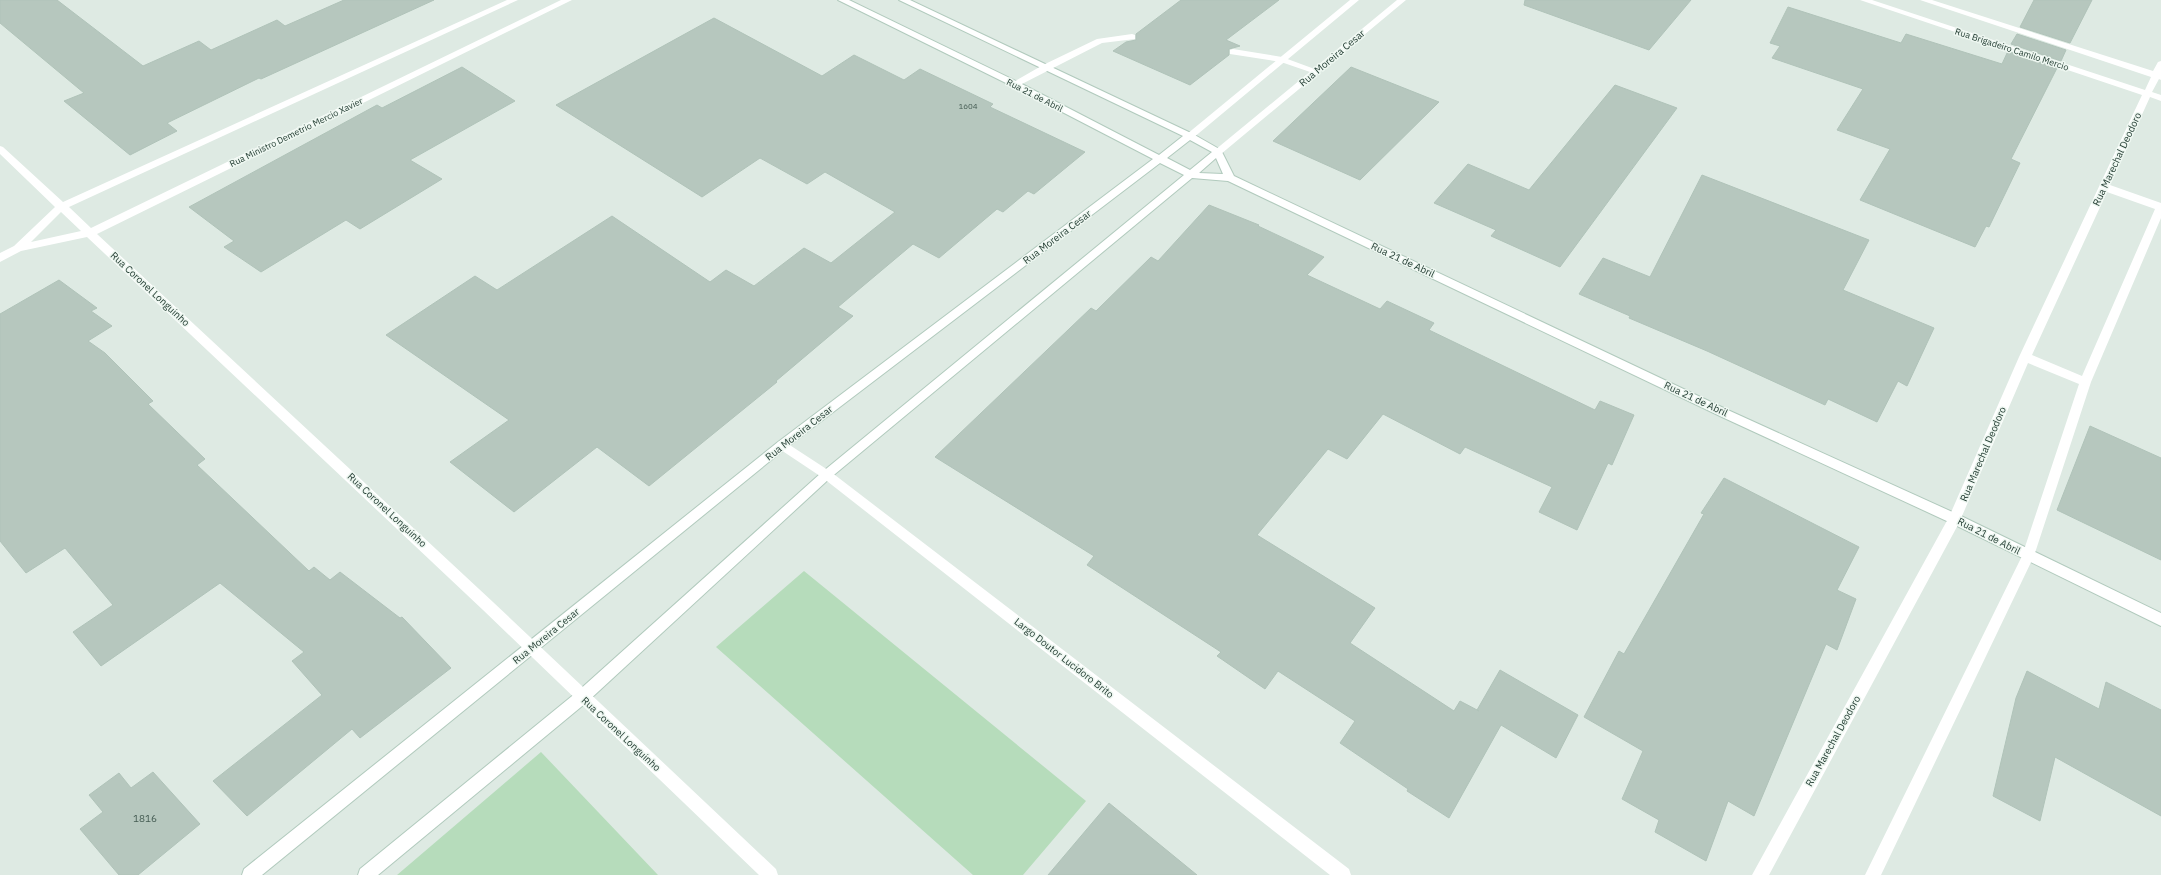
<svg xmlns="http://www.w3.org/2000/svg" width="2161" height="875" viewBox="0 0 2161 875" font-family="'IBM Plex Sans',sans-serif">
<style>
.green{fill:#b6dcbb}
.building{fill:#b6c7be;stroke:#b0c3b9}
.lines{fill:none;stroke-linecap:round;stroke-linejoin:round}
.secondary-casing{stroke:#b1cabd;stroke-width:2}
.lane{fill:#fff;fill-rule:evenodd}
.street{fill:#fff;fill-rule:evenodd}
.secondary{fill:#fff;fill-rule:evenodd}
.labels{text-anchor:middle;dominant-baseline:central;stroke-width:3;stroke-linejoin:round;paint-order:stroke}
.number-label{font-size:8px;fill:#455c53}
.far-street-label{font-size:9px;fill:#1f392f;stroke:#eef7f1}
.street-label{font-size:10px;fill:#1f392f;stroke:#eef7f1}
.near-number-label{font-size:10px;fill:#455c53}
</style>
<rect width="100%" height="100%" fill="#deeae3"/>
<path class="green" d="M804,571l282,230 -63,74h-50l-257,-228z
M541,752l117,123h-261z"/>
<path class="building" d="M0,0h57l86,66 56,-25 12,9 66,-30 8,6 59,-26h90l-173,79 -2,-1 -92,45 10,8 -47,24 -66,-54 20,-8 -84,-70z
M1181,0h98l-53,40 14,6 -11,3v6l-39,30 -77,-34 13,-9 10,-2v-6z
M1525,0h166l-42,50 -125,-45z
M2034,0h58l-22,43 -50,-16z
M1788,7l113,36 5,-9 96,30 6,-13 49,17 -46,91 9,4 -31,64 -3,-1 -11,21 -115,-47 30,-51 -53,-19 26,-41 -91,-31 8,-12 -10,-3z
M714,18l108,58 32,-21 50,25 16,-11 73,35 -3,3 95,45 -51,42 -6,-3 -25,21 -6,-3 -58,49 -26,-14 -75,63 15,9 -77,65 1,1 -128,104 -52,-39 -83,65 -64,-50 59,-42 -123,-85 89,-59 22,14 115,-74 98,66 16,-12 28,16 50,-38 27,15 64,-51 -70,-40 -18,12 -47,-26 -58,39 -146,-92z
M2017,34l49,16 -5,11 -50,-17z
M462,67l53,34 -105,59 32,19 -82,50 -14,-9 -85,52 -37,-25 10,-6 -45,-34 188,-102 5,3z
M1351,67l88,35 -79,78 -87,-39z
M1615,85l62,23 -117,159 -69,-31 5,-6 -62,-27 34,-39 61,26z
M1702,175l167,65 -26,50 91,38 -27,58 -9,-5 -21,41 -49,-23 -3,6 -118,-54 -78,-33 1,-2 -51,-22 24,-36 47,19z
M1209,205l50,20 -1,1 66,31 -17,18 73,34 7,-8 47,22 -5,7 166,80 5,-9 34,14 -22,50 -4,-2 -31,67 -38,-18 13,-25 -87,-40 -5,7 -77,-40 -36,45 -19,-10 -71,86 118,73 -25,35 104,68 6,-10 19,10 -2,-1 23,-40 78,45 -22,43 -55,-33 -52,93 -42,-27 1,-2 -68,-46 15,-22 -77,-50 -13,18 -48,-33 4,-4 -134,-87 7,-9 -159,-99 156,-149 5,3 55,-54 7,4z
M59,280l38,28 -6,3 21,15 -24,15 17,12 48,48 -5,3 57,55 -8,6 112,106 5,-4 16,13 10,-8 60,46 2,-1 49,51 -91,70 -8,-9 -105,87 -34,-35 109,-86 -30,-34 12,-9 -84,-69 -119,83 -28,-34 40,-27 -48,-57 -39,25 -26,-32v-227z
M2090,426l71,32v102l-104,-50z
M1724,478l135,69 -22,43 19,9 -19,51 -11,-6 -72,172 -26,-15 -22,60 -51,-29 4,-12 -37,-21 21,-48 -59,-34 35,-66 5,3 80,-140 -3,-1z
M2027,671l72,38 7,-27 55,28v106l-106,-59 -15,64 -47,-25 23,-98z
M153,772l47,52 -62,51h-19l-39,-46 23,-17 -14,-17 30,-22 12,15z
M1109,803l88,72h-149z"/>
<g class="lines">
<g class="secondary-casing">
<path id="secondary" d="M838,0h11l169,82 141,73 24,-19 -284,-136h11l283,134 28,16 13,26 496,235 229,104 202,98v13l-210,-103 -229,-106 -494,-236 -36,-3 -363,301 -242,223 -209,173h-20l2,-6 217,-177 244,-219 363,-298 -24,-12 -374,285 -524,427h-20l2,-6 534,-427 375,-283 -141,-73zM1190,140l22,12 -22,18 -23,-12zM1216,158l7,16 -24,-1z"/>
</g>
<path class="lane" d="M1132,34l3,1v4l-33,4 -84,43h-6l-2,-2 33,-19 54,-26z
M1233,49l49,8 38,14 -4,3 -35,-12 -51,-8v-4z"/>
<path class="street" d="M507,0h11l-449,207 22,21 470,-228h11l-475,234 396,368 283,267 2,6h-19l-276,-265 -396,-373 -66,14 -21,11v-9l14,-7 41,-39 -55,-53v-8l3,1 60,55zM61,212l20,19 -50,11z
M1350,0h9l-166,138h-6v-4z
M1397,0h9l-185,154h-6v-4z
M1860,0h12l273,90 6,-13 -231,-77h12l221,71 5,-9 3,-1v19l-2,-1 -7,13 9,3v6l-11,-4 -40,88 51,18v15l-70,164 -57,174 -153,319h-16l157,-319 57,-172 -51,-21 -69,160 -190,352h-17l197,-358 70,-160 123,-262zM2107,192l48,17 -73,167 -50,-21z
M782,440l49,32 518,397 2,6h-21l-507,-397 -45,-30 -2,-3 2,-3z"/>
<use href="#secondary" class="secondary"/>
</g>
<g class="labels">
<g class="number-label">
<text x="968" y="106">1604</text>
</g>
<g class="far-street-label">
<text transform="translate(2012 49) rotate(18)">Rua Brigadeiro Camilo Mercio</text>
<text transform="translate(1035 95) rotate(27)">Rua 21 de Abril</text>
<text transform="translate(296 132) rotate(-26)">Rua Ministro Demetrio Mercio Xavier</text>
</g>
<g class="street-label">
<text transform="translate(1332 58) rotate(-40)">Rua Moreira Cesar</text>
<text transform="translate(2117 159) rotate(-65)">Rua Marechal Deodoro</text>
<text transform="translate(1057 237) rotate(-37)">Rua Moreira Cesar</text>
<text transform="translate(1403 260) rotate(25)">Rua 21 de Abril</text>
<text transform="translate(150 289) rotate(43)">Rua Coronel Longuinho</text>
<text transform="translate(1696 399) rotate(25)">Rua 21 de Abril</text>
<text transform="translate(799 433) rotate(-38)">Rua Moreira Cesar</text>
<text transform="translate(1983 454) rotate(-67)">Rua Marechal Deodoro</text>
<text transform="translate(387 510) rotate(43)">Rua Coronel Longuinho</text>
<text transform="translate(1989 536) rotate(27)">Rua 21 de Abril</text>
<text transform="translate(546 636) rotate(-39)">Rua Moreira Cesar</text>
<text transform="translate(1064 658) rotate(38)">Largo Doutor Lucidoro Brito</text>
<text transform="translate(621 734) rotate(43)">Rua Coronel Longuinho</text>
<text transform="translate(1833 741) rotate(-61)">Rua Marechal Deodoro</text>
</g>
<g class="near-number-label">
<text x="145" y="818">1816</text>
</g>
</g>
</svg>
